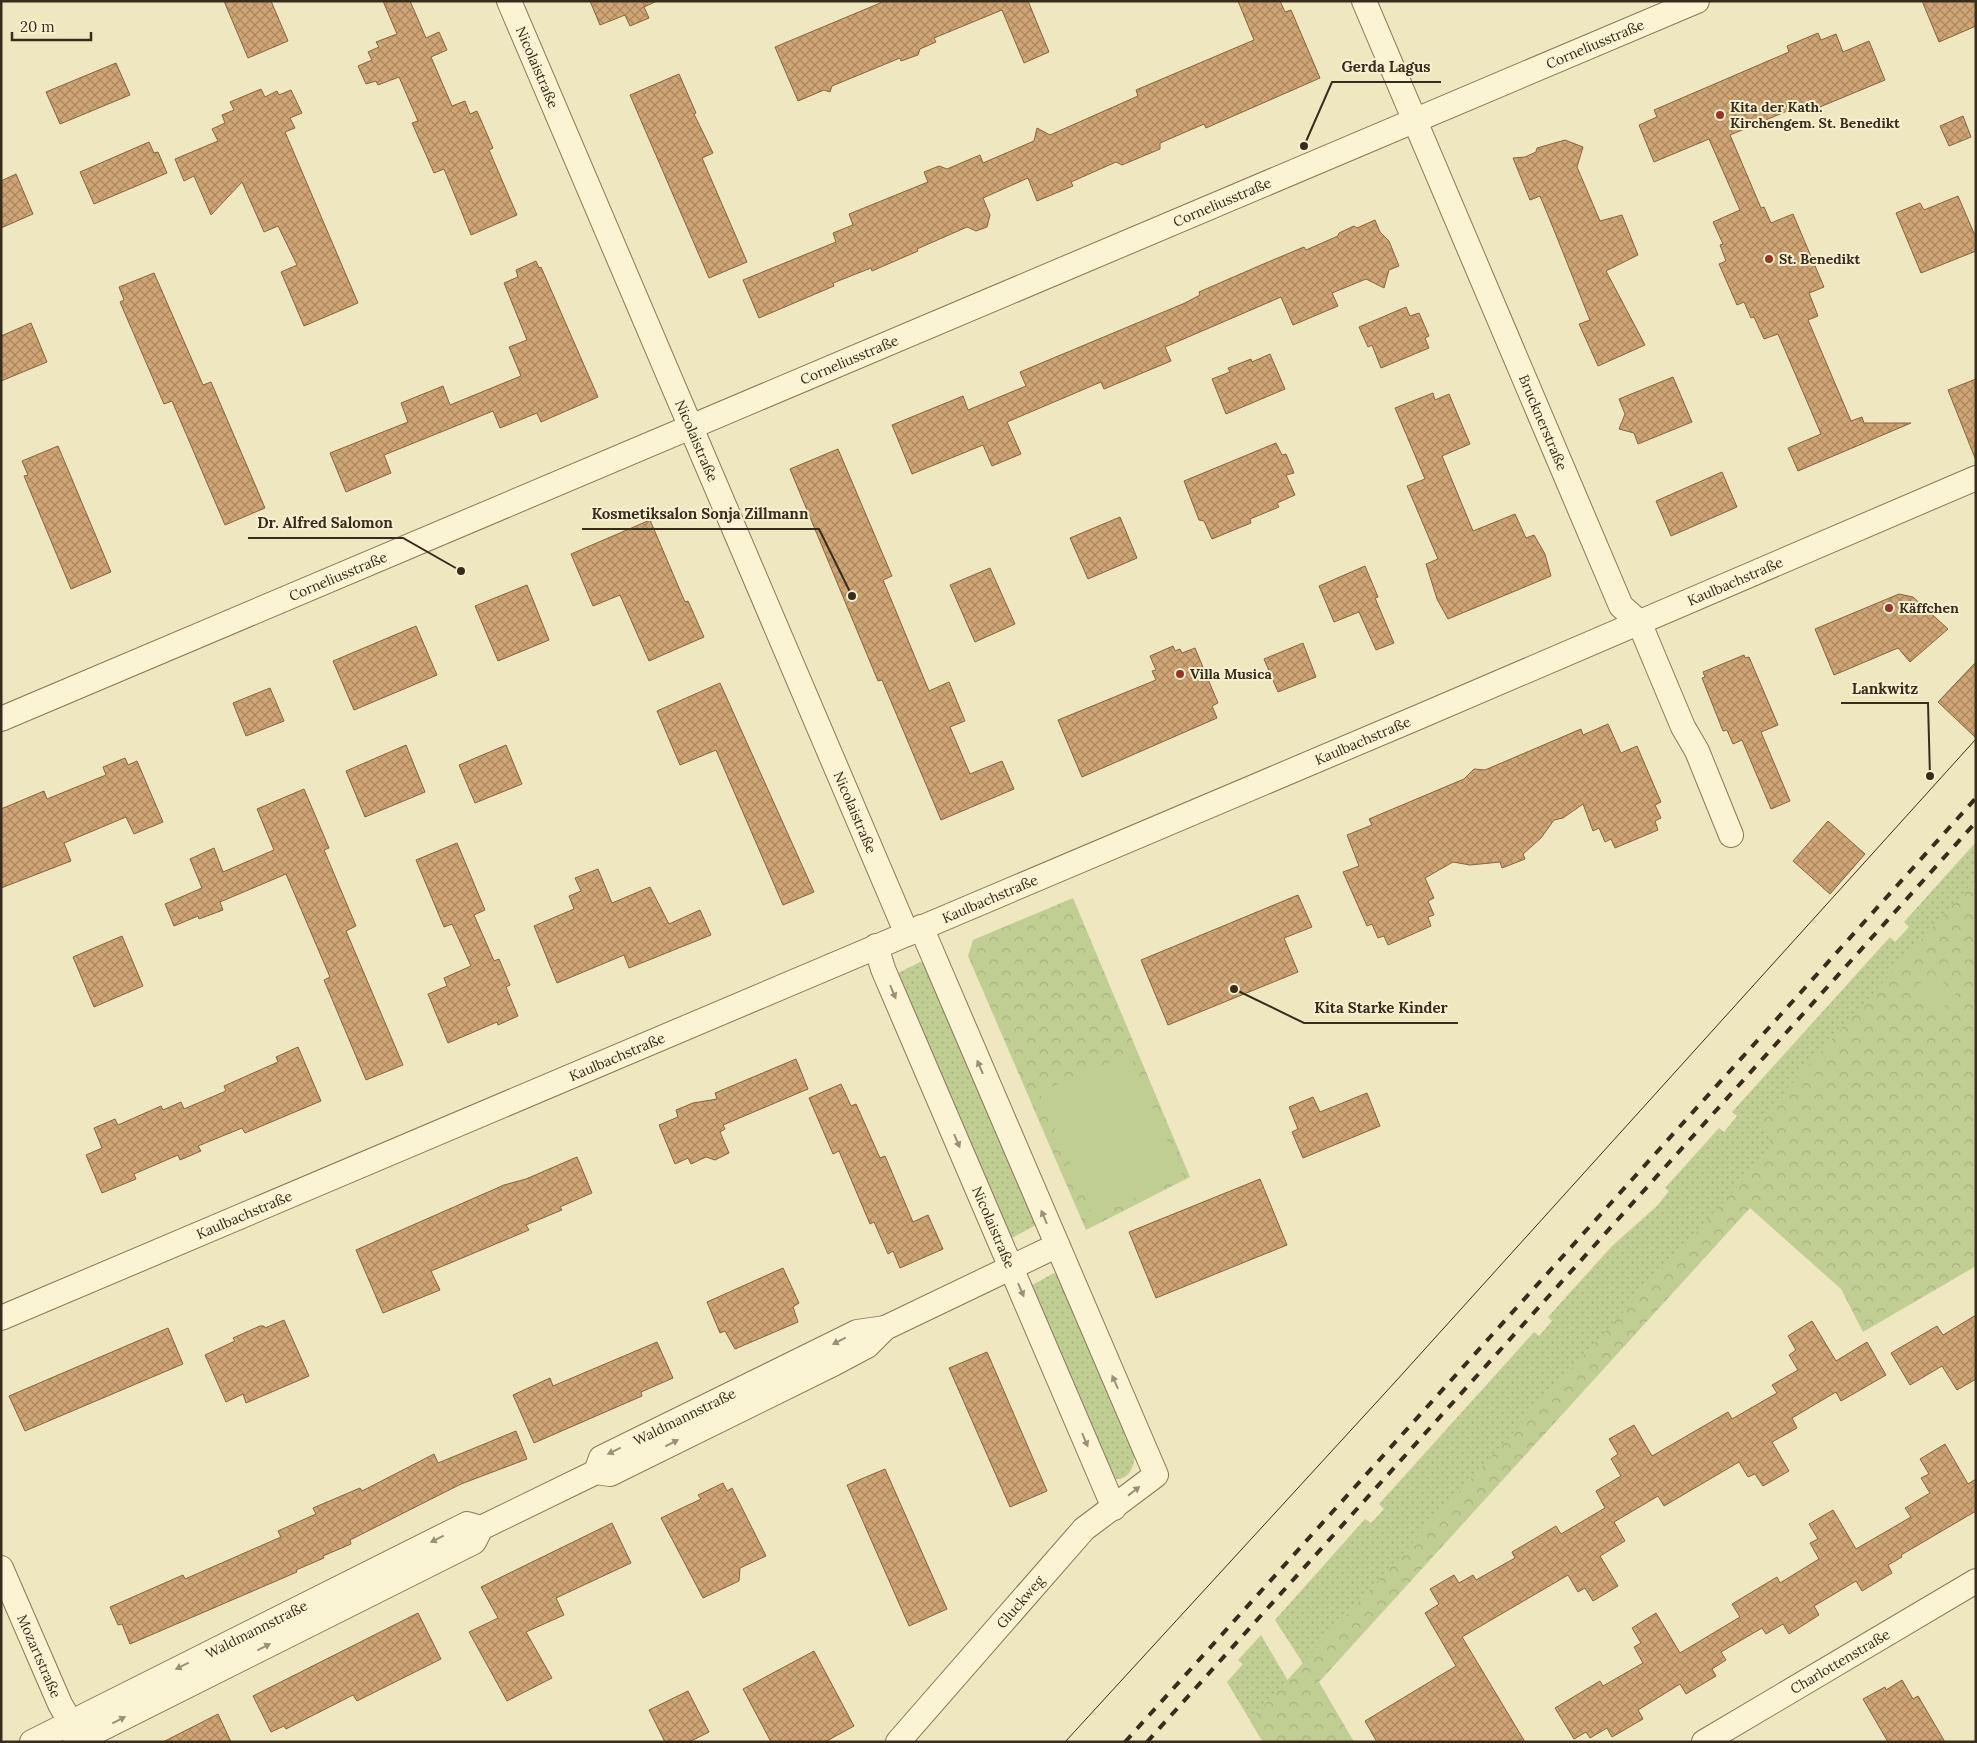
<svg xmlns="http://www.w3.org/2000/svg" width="1977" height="1743" viewBox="0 0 1977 1743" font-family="Lora,serif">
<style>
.grass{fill:url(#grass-dots)}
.park{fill:url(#park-crowns)}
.pitch{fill:#c0ce94}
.building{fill:url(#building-cross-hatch);stroke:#89643c}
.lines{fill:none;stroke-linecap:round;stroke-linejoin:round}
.street-casing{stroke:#897857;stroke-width:26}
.street{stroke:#faf3d4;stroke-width:24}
.tram{stroke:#382d1c;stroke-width:1}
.rail{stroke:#382d1c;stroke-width:4;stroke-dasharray:9 9;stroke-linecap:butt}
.oneway{fill:#999078}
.poi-dot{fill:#9a3325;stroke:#f7f0d0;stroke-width:2}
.labels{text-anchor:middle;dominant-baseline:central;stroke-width:4;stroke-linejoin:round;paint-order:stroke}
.street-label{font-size:14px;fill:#382d1c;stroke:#f7f0d0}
.poi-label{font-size:14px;font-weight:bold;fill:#382d1c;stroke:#f7f0d0;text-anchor:start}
.leader{fill:none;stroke:#382d1c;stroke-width:2}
.callout-dot{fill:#382d1c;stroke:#f7f0d0;stroke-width:2}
.callout-label{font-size:15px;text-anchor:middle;font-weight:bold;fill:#382d1c;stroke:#f7f0d0;stroke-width:4;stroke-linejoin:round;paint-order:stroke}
</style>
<defs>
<pattern id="grass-dots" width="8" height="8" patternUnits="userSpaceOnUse" patternTransform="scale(1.25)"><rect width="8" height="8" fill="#c0ce94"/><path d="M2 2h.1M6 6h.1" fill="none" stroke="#a6b17f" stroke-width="1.8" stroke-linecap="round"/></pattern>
<pattern id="park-crowns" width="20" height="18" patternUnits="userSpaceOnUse" patternTransform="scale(1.25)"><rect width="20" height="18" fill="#c0ce94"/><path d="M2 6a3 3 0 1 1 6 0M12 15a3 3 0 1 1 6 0" fill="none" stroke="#a6b17f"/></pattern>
<pattern id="building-cross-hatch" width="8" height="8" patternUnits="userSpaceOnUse" patternTransform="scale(1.25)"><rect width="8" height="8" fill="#cfa575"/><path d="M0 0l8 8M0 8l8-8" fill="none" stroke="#a9875f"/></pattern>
</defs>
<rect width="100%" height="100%" fill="#efe7c0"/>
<path class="grass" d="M1976,842v130l-106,103 -566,590 -29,-45 90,-101 6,4 13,-14 -5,-5 155,-172 5,4 13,-15 -4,-4 64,-71 45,-40 12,-15 -4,-3 54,-60 5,4 13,-16 -5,-4 158,-175 5,5 14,-15 -5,-5z
M920,962l5,2 111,261 -24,13h-4l-112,-264z
M1054,1273l3,1 78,182c-2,13 -7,25 -22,23l-83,-193z
M1261,1635l63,107h-61l-36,-60 16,-18 -5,-4z"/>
<path class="park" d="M1976,879v387l-113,66 -22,-43 -91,-81 -431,474 35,60h-91l-13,-21 523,-573 -13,-29z
M1073,898l117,279 -104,53 -118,-274 5,-16z"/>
<path class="pitch" d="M1931,971l25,23 -21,22 -24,-22z
M1129,1054l54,123 -90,39 -54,-124z"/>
<path class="building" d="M224,1h47l17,40 -40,17z
M383,1h27l16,37 13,-6 8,18 -16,7 21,49 13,-5 5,13 7,-3 16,37 -4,2 28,65 -46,20 -27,-66 -10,4 -22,-50 6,-2 -19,-44 -21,8 -2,-4 -10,3 -8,-18 14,-6 -4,-8 11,-5 -3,-5 21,-8z
M590,1h67l-13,6 5,11 -19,8 -5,-11 -25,10z
M885,1h143l21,51 -25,11 -22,-53 -68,28 2,4 -16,7 -2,6 -17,6 -1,-3 -68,28 -2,6 -6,-2 -26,11 -23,-54z
M1238,1h42l5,11 6,-2 29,68 -114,50 -2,-4 -44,19v6l-38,16 -6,-3 -45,20 2,4 -36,15 -9,-23 -45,20 7,17 -3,12 -11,4 -9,-4 -50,22 1,2 -46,20 -1,-3 -38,15 1,3 -75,32 -16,-38 93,-38 -3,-9 20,-8 -4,-11 79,-32 -4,-10 15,-6 8,3 33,-14 3,8 51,-22 3,-13 13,7 88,-39 -2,-6 118,-50z
M1922,1h54v25l-37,16z
M1818,33l3,7 15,-6 7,18 26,-11 16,39 -70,29 -4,-8 -81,34 31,73 3,-1 7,16 22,-9 31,73 -15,6 9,23 -10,4 43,101 11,-4 2,6h47l-113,48 -10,-23 33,-14 -43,-100 -14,5 -10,-22 -3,1 -7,-16 -7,3 -18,-41 7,-3 -6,-16 3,-1 -10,-22 27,-12 -31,-71 -55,23 -15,-37 18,-8 -3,-7 135,-58 -2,-6z
M116,63l14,32 -70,29 -14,-32z
M679,74l17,39 -2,1 19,39 -11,5 45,104 -38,16 -79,-183z
M261,89l4,8 12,-6 2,4 12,-5 11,23 -12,5 5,10 -10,4 73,171 -54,23 -23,-54 16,-7 -19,-39 -14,6 -22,-50 -31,33 -17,-39 -10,5 -9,-22 43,-18 -6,-12 13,-6 -3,-8 12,-5 -4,-8z
M1963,116l8,21 -22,9 -9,-20z
M1565,140l18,7 -6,20 23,54 22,-6 16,40 -32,16 39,74 -47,21 -19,-42 11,-4 -38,-95 -12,-29 -10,4 -17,-42 12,-1 11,-5 1,-4z
M149,142l5,11 4,-1 9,21 -73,31 -14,-32z
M16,174l17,40 -32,14v-47z
M1958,196l18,42v13l-55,22 -25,-60 24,-10 4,7z
M1375,220l5,12 9,9 10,25 -10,4 -5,18 -18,-9 -34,14 6,13 -45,19 -12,-28 -116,50 6,14 -67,28 -3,-7 -94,40 14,32 -29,12 -9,-21 -71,29 -20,-49 71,-29 5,14 58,-24 -6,-14 165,-69 15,-8 -1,-3 62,-27 43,-18 2,3 32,-14 1,-3 15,-7 3,2z
M536,261l3,7 2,-1 57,130 -57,25 -4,-9 -37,15 -7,-17 -109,44 7,18 -45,19 -16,-39 78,-31 -7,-19 42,-17 7,19 71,-29 -12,-29 18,-7 -23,-57 14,-6 -2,-7z
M154,273l49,112 8,-3 54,126 -40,17 -53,-124 -8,3 -44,-102 4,-2 -5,-13z
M1406,307l4,9 9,-3 10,23 -4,2 4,10 -48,20 -9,-23 -4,2 -9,-20z
M31,323l16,39 -46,19v-45z
M1270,354l15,35 -59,25 -14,-35 18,-7 -2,-4 23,-9 1,3z
M1673,377l19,45 -54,22 -4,-11 -15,-4 6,-15 -6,-15z
M1976,379v79h-1l-27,-68z
M1433,393l2,7 14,-6 21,50 -28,12 31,75 42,-17 11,24 8,-3 11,19 6,22 -103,43 -11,-20 -11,-35 12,-5 -31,-73 18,-7 -30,-71z
M1276,443l6,12 4,-1 8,19 -8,2 9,20 -18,8 2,4 -29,12 1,4 -39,16 -8,-18 -5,-1 -15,-39z
M58,446l53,126 -40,17 -47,-113 4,-1 -6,-14z
M838,449l54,127 -9,4 46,111 20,-9 16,39 -15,6 20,47 32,-13 12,28 -73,31 -59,-140 -4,1 -88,-212z
M1722,472l15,35 -66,29 -15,-35z
M1120,517l17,41 -49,21 -18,-41z
M650,520l35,82 3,-1 16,36 -55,24 -29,-66 -27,11 -22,-52z
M1365,566l13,31 -3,1 19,45 -18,7 -17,-38 -25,10 -15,-36z
M990,568l25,56 -40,18 -25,-57z
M527,585l22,55 -51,21 -23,-55z
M1899,594l14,3 35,32 -38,33 -12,-14 -64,27 -19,-46z
M416,626l21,49 -83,35 -21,-49z
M1303,643l13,34 -38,15 -14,-33z
M1173,646l2,5 5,-2 2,4 13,-5 23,55 -6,3 5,12 -135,59 -24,-57 98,-40 -4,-9 4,-1 -6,-14z
M1744,655l1,3 4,-1 29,68 -17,7 29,69 -19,8 -29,-69 -9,4 -6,-14 -4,1 -21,-53 3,-1 -2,-5z
M1976,662v76l-38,-36z
M720,683l94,209 -31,13 -67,-155 -36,15 -23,-54z
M270,688l14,33 -38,15 -13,-33z
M1608,724l13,29 16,-7 24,56 -6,3 6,13 -6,3 3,9 -43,18 -4,-9 -6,3 -6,-14 -6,3 -10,-27 -20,14 -9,2 -13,18 -18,16 2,5 -23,9 -2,-6 -30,3 -17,-3 -28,16 9,20 -6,3 6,14 -6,2 3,9 -43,19 -4,-9 -6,2 -6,-14 -5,2 -24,-54 16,-6 -12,-31 25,-10 -3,-6 95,-40 10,-10 11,1 96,-41 2,6z
M406,745l19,47 -60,25 -19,-46z
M506,745l16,39 -47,19 -16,-38z
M125,758l3,7 9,-4 26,61 -29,12 -8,-17 -62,26 7,18 -70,27v-79l43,-18 3,8 59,-24 -3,-8z
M304,789l25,59 -5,2 32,76 -10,5 57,134 -37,15 -42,-100 6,-3 -44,-103 -66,28 3,8 -24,9 -1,-3 -24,10 -9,-22 37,-16 -12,-29 24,-11 9,24 51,-22 -17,-41z
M1828,821l37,33 -35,40 -37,-33z
M457,843l28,67 -11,5 20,46 5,-2 11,26 -4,2 12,29 -20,9 -1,-3 -49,21 -20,-49 19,-8 -3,-8 27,-12 -19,-42 -8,3 -28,-67z
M598,869l14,34 38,-16 19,37 31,-14 11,25 -82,33 -5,-13 -67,28 -23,-57 40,-17 -5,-13 12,-5 -6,-13z
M1298,895l14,32 -28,11 14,34 -130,53 -27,-65z
M122,936l21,50 -49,21 -21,-50z
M298,1047l23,54 -76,32 -3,-5 -44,18 3,5 -21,9 -2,-5 -44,19 2,5 -34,14 -16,-38 16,-7 -8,-20 21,-9 3,6 43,-19 2,4 18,-8 3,7 42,-18 -2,-5 54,-24 -2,-5z
M796,1059l12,30 -85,36 2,4 -5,3 9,21 -14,7 -9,-3 -15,7 -3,-6 -13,6 -16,-39 19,-8 -2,-7 17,-7 24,-4 -2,-6z
M841,1084l10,22 5,-2 24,54 5,-2 28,66 15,-7 15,34 -43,19 -7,-17 -5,3 -14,-32 -4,2 -31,-73 -6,3 -24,-56z
M1367,1093l13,33 -77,32 -11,-26 6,-3 -9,-22 24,-10 7,15z
M577,1157l15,36 -32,14 2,3 -36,15 3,5 -98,41 9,19 -57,23 -27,-63 148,-65 22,-6z
M1260,1179l27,66 -131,53 -27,-66z
M783,1268l16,35 -6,4 5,15 -63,27 -10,-18 -5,2 -13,-31z
M1976,1315v64l-19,11 -15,-24 -32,19 -19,-32 46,-27 6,9z
M284,1320l25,56 -63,27 -3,-9 -17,8 -21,-47 30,-14 -2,-3 27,-12h4l1,2z
M1812,1321l24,40 31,-19 19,33 -45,26 -5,-9 -44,26 5,10 -25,14 17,29 -26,15 -8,-12 -7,3 -9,-15 -75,44 -6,-10 -44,26 11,19 -25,15 18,30 -25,15 -8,-13 -7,4 -10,-17 -106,62 63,105h-148l-12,-21 91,-55 -31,-53 14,-9 -9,-15 24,-14 5,8 14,-8 3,5 39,-22 -3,-6 44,-26 5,8 44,-26 -9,-17 25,-15 -10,-17 7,-5 -9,-15 25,-14 18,31 76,-44 4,7 45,-26 -5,-8 26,-15 -9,-15 7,-5 -8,-14z
M168,1328l15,36 -158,67 -16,-35z
M657,1342l16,36 -32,14 1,4 -108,47 -21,-48 37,-17 3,8z
M987,1352l60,139 -37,16 -61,-139z
M516,1431l11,28 -66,25 -111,56 1,4 -28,12 1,2 -28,12 1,2 -167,72 -8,-20 -4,1 -8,-18 73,-32 2,4 96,-42 -3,-6 38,-17 -3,-6 47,-20 2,3 72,-37 4,9z
M1945,1444l23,40 8,-5v32l-75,44 1,2 -14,8 4,8 -30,18 -6,-10 -42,25 5,9 -30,19 -6,-10 -17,10 -4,-6 -41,24 5,8 -14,9 4,7 -30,18 -6,-10 -42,26 5,9 -31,18 -5,-9 -17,10 -4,-6 -12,7 -19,-31 45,-27 3,5 40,-23 -9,-16 7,-4 -9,-15 24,-15 24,40 60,-36 -8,-13 45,-27 3,6 39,-24 -9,-16 8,-4 -9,-15 24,-14 23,39 55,-32 -6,-9 25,-15 -9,-15 8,-4 -9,-15z
M885,1469l62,140 -38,17 -62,-141z
M723,1483l4,8 5,-3 34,68 -26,12 -1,13 -36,17 -42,-80 40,-19 -3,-4z
M612,1523l19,40 -75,35 8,17 -38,17 26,46 -45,23 -38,-69 29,-14 -17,-31z
M418,1613l23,46 -84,42 -4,-6 -67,34 -2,-3 -13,6 -18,-36z
M814,1651l40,75 -29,16h-54l-28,-53z
M1902,1680l11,19 5,-3 27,46h-57l-25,-43 22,-12 1,3z
M688,1691l21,41 -20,10h-24l-16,-32z
M218,1714l13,28h-68z"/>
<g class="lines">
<g class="street-casing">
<g id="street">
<path id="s1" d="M509,1l398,933"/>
<path id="s2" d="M1364,1l257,605 18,16 44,105 14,24 34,84"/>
<path id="s3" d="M1,719l1696,-718"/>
<path id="s4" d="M876,946l7,23 231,539"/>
<path id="s5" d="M1,1318l1420,-602 555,-238"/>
<path id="s6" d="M596,1472l5,-14 256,-126 28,-4"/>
<path id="s7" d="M1,1568l59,136 19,33"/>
<path id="s8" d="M32,1742l435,-218 14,4"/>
<path d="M75,1742l399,-200 7,-14 115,-56 14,2 225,-111 32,-17 18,-18 171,-82"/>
<path id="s9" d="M898,1742l186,-213 72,-54 -235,-548"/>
<path id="s10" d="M1704,1742l272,-161"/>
</g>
</g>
<use href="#street" class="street"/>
<path class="tram" d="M1065,1742l331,-361 580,-642"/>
<path class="rail" d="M1125,1742l851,-944
M1147,1742l829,-920"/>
</g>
<defs><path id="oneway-solid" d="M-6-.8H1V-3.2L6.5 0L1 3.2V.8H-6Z" transform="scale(1.25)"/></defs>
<g class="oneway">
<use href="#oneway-solid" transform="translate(893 992) rotate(67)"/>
<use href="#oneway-solid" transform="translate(980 1067) rotate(-113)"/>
<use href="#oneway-solid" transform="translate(957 1141) rotate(67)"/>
<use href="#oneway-solid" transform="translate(1044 1217) rotate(-113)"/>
<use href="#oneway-solid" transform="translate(1021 1290) rotate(67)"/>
<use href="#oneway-solid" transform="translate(839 1341) rotate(153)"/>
<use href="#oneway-solid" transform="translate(1115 1382) rotate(-114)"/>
<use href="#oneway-solid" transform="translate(1085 1440) rotate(67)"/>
<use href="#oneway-solid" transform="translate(672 1443) rotate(-27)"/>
<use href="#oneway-solid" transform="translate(614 1451) rotate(154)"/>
<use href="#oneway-solid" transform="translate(1134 1491) rotate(-38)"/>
<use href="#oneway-solid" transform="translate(437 1539) rotate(153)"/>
<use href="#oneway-solid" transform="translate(264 1647) rotate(-27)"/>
<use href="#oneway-solid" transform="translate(182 1666) rotate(153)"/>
<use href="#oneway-solid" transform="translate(119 1720) rotate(-27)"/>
</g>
<g class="poi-dot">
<circle cx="1720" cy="115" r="5"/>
<circle cx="1769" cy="259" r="5"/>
<circle cx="1889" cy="608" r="5"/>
<circle cx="1180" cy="674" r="5"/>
</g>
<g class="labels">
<g class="street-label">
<text stroke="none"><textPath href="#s3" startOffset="1731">Corneliusstraße</textPath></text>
<text stroke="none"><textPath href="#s1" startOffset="72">Nicolaistraße</textPath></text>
<text stroke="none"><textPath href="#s3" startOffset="1326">Corneliusstraße</textPath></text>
<text stroke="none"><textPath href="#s3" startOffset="921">Corneliusstraße</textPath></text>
<text stroke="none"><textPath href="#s2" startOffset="458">Brucknerstraße</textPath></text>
<text stroke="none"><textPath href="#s1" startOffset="478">Nicolaistraße</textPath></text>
<text stroke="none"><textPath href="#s3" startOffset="366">Corneliusstraße</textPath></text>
<text stroke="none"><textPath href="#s5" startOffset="1884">Kaulbachstraße</textPath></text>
<text stroke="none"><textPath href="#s5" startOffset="1479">Kaulbachstraße</textPath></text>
<text stroke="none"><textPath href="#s1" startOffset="882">Nicolaistraße</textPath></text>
<text stroke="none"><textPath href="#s5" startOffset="1074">Kaulbachstraße</textPath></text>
<text stroke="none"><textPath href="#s5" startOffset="669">Kaulbachstraße</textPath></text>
<text stroke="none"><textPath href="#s5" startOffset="264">Kaulbachstraße</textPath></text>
<text stroke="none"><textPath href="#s4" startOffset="305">Nicolaistraße</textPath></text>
<text stroke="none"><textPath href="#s6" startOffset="108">Waldmannstraße</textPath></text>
<text stroke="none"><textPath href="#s9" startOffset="186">Gluckweg</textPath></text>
<text stroke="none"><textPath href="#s8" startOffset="251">Waldmannstraße</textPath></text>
<text stroke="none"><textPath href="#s7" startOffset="96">Mozartstraße</textPath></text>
<text stroke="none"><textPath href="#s10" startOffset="158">Charlottenstraße</textPath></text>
</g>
<g class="poi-label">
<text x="1730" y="107">Kita der Kath.<tspan x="1730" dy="16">Kirchengem. St. Benedikt</tspan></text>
<text x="1779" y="259">St. Benedikt</text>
<text x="1899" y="608">Käffchen</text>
<text x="1190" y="674">Villa Musica</text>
</g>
</g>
<path class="leader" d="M1304 146L1332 82H1441M852 596L819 529H582M461 571L403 538H248M1930 776L1928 703H1841M1234 989L1304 1023H1458"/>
<g class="callout-dot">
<circle cx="1304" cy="146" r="5"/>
<circle cx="852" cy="596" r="5"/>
<circle cx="461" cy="571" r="5"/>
<circle cx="1930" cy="776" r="5"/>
<circle cx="1234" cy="989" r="5"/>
</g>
<g class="callout-label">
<text x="1386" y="72">Gerda Lagus</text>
<text x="700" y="519">Kosmetiksalon Sonja Zillmann</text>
<text x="325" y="528">Dr. Alfred Salomon</text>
<text x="1885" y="694">Lankwitz</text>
<text x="1381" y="1013">Kita Starke Kinder</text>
</g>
<rect width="1977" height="1743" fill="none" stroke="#382d1c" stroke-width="5"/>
<path d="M12 32v8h79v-8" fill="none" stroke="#382d1c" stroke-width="2.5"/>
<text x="20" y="32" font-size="15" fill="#382d1c" stroke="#f7f0d0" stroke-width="4" paint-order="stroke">20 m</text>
</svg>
